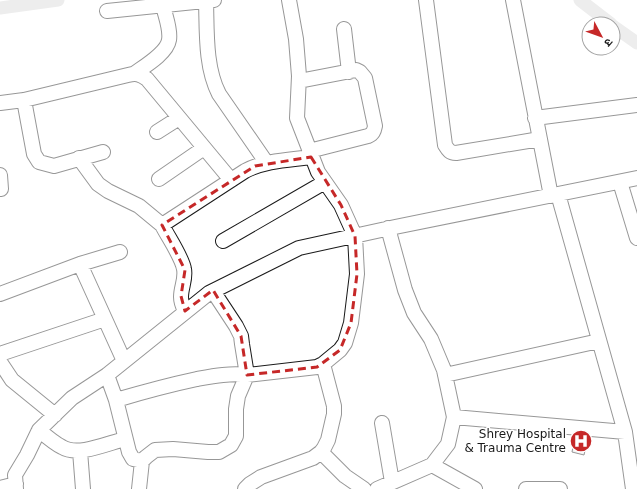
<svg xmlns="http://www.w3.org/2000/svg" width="637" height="489" viewBox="0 0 637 489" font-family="'DejaVu Sans','Noto Sans Devanagari',sans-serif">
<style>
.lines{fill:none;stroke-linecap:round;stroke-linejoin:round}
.canal{stroke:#d7d7d7;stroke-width:13}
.building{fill:#e6e6e6;stroke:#1a1a1a}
.minor-casing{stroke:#1a1a1a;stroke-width:16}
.minor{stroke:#fff;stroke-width:14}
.marked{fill:none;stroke:#c62828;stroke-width:3;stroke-dasharray:8 5;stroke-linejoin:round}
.labels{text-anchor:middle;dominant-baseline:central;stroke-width:3;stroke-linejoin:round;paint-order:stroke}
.poi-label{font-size:12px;fill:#1a1a1a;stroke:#fff;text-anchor:end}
</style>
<rect width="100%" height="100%" fill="#fff"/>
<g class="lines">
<path class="canal" d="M580,0l31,24
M0,8l58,-8
M613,26l24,17"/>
</g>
<path class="building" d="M576,431l13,2 -5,22 -12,-3z"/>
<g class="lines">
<g class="minor-casing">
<path id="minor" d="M426,0l19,145c3,5 5,8 11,8l84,-14
M513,0l38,196
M206,1c1,30 -1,66 13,93l47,68
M107,11l107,-11
M344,29l5,43
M135,73c10,-7 32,-20 34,-33 2,-11 -4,-24 -6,-35
M299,81l57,-11 4,2 5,6 10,48c-1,5 -2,8 -7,10l-59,15
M24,100l10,54 5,8 15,4 49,-14
M0,103l24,-3 104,-25c8,-2 12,-1 19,4l84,101
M535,118l102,-13
M157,132l22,-14
M79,158l19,26 10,7 31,15 23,19
M0,175l1,14
M159,179l45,-31
M620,182l17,56
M388,228l17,62 9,23 17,26 13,31 10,47 -6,27 -16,21 43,24
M223,241l102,-59
M80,264l40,-12
M0,294l80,-30 44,97
M185,311c-2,-4 -4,-9 -4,-14 0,-10 5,-18 3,-28 -2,-12 -16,-32 -22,-44l83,-54c21,-11 44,-11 66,-14
M0,354l105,-35
M0,362l12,18 43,35
M107,375l9,25 13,52 4,7 9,2
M445,375l154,-34
M116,400c27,-8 53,-15 81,-21 17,-3 33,-6 50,-4l70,-8 6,-3 17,-14 5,-7 6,-20 6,-49 -2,-38 -14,-31 -23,-33 -21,-54 2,-42 -3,-37 -7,-39
M454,417l171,15 -67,-238
M382,423l10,59
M39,430c7,6 15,13 23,17 16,10 46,-4 63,-8
M625,432l8,57
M80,451l3,38
M321,452l24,24 19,13
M0,488l16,-4
M16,489l-1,-14 12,-20 12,-25 33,-32 35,-23 102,-82 90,-45 96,-21 242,-49
M139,489l3,-28 4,-4 9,-7 18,-1 35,3h11l12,-7 5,-9v-27l2,-13 9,-21 -5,-31 -1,-8 -5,-10 -23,-35
M245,489l5,-5 11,-7 52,-19 8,-6 3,-4 4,-8 6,-26v-8l-11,-42
M377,489l55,-24
M526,489h34"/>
</g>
<use href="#minor" class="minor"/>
</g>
<path d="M0 0H637V489H0ZM311,157l30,48 14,31 2,38 -6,49 -11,27 -23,17 -70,8 -6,-39 -28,-46 -28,21 -4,-15 4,-26 -23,-45 93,-59z" fill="#fff" fill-opacity=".55" fill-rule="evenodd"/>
<path class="marked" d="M311,157l30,48 14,31 2,38 -6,49 -11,27 -23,17 -70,8 -6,-39 -28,-46 -28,21 -4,-15 4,-26 -23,-45 93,-59z"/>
<defs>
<g id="hospital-disc" transform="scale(1.15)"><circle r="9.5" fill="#c62828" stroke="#fff"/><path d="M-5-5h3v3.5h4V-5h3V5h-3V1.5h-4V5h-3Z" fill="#fff"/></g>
</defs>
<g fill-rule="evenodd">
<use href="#hospital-disc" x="581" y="441"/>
</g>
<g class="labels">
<g class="poi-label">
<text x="566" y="434">Shrey Hospital<tspan x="566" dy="14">&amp; Trauma Centre</tspan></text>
</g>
</g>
<g transform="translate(601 36) rotate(131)"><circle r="19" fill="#ffffff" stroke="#a3a3a3"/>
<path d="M0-3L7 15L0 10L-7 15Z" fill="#c62828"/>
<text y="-6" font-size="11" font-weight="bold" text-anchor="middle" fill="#1a1a1a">उ</text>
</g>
</svg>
